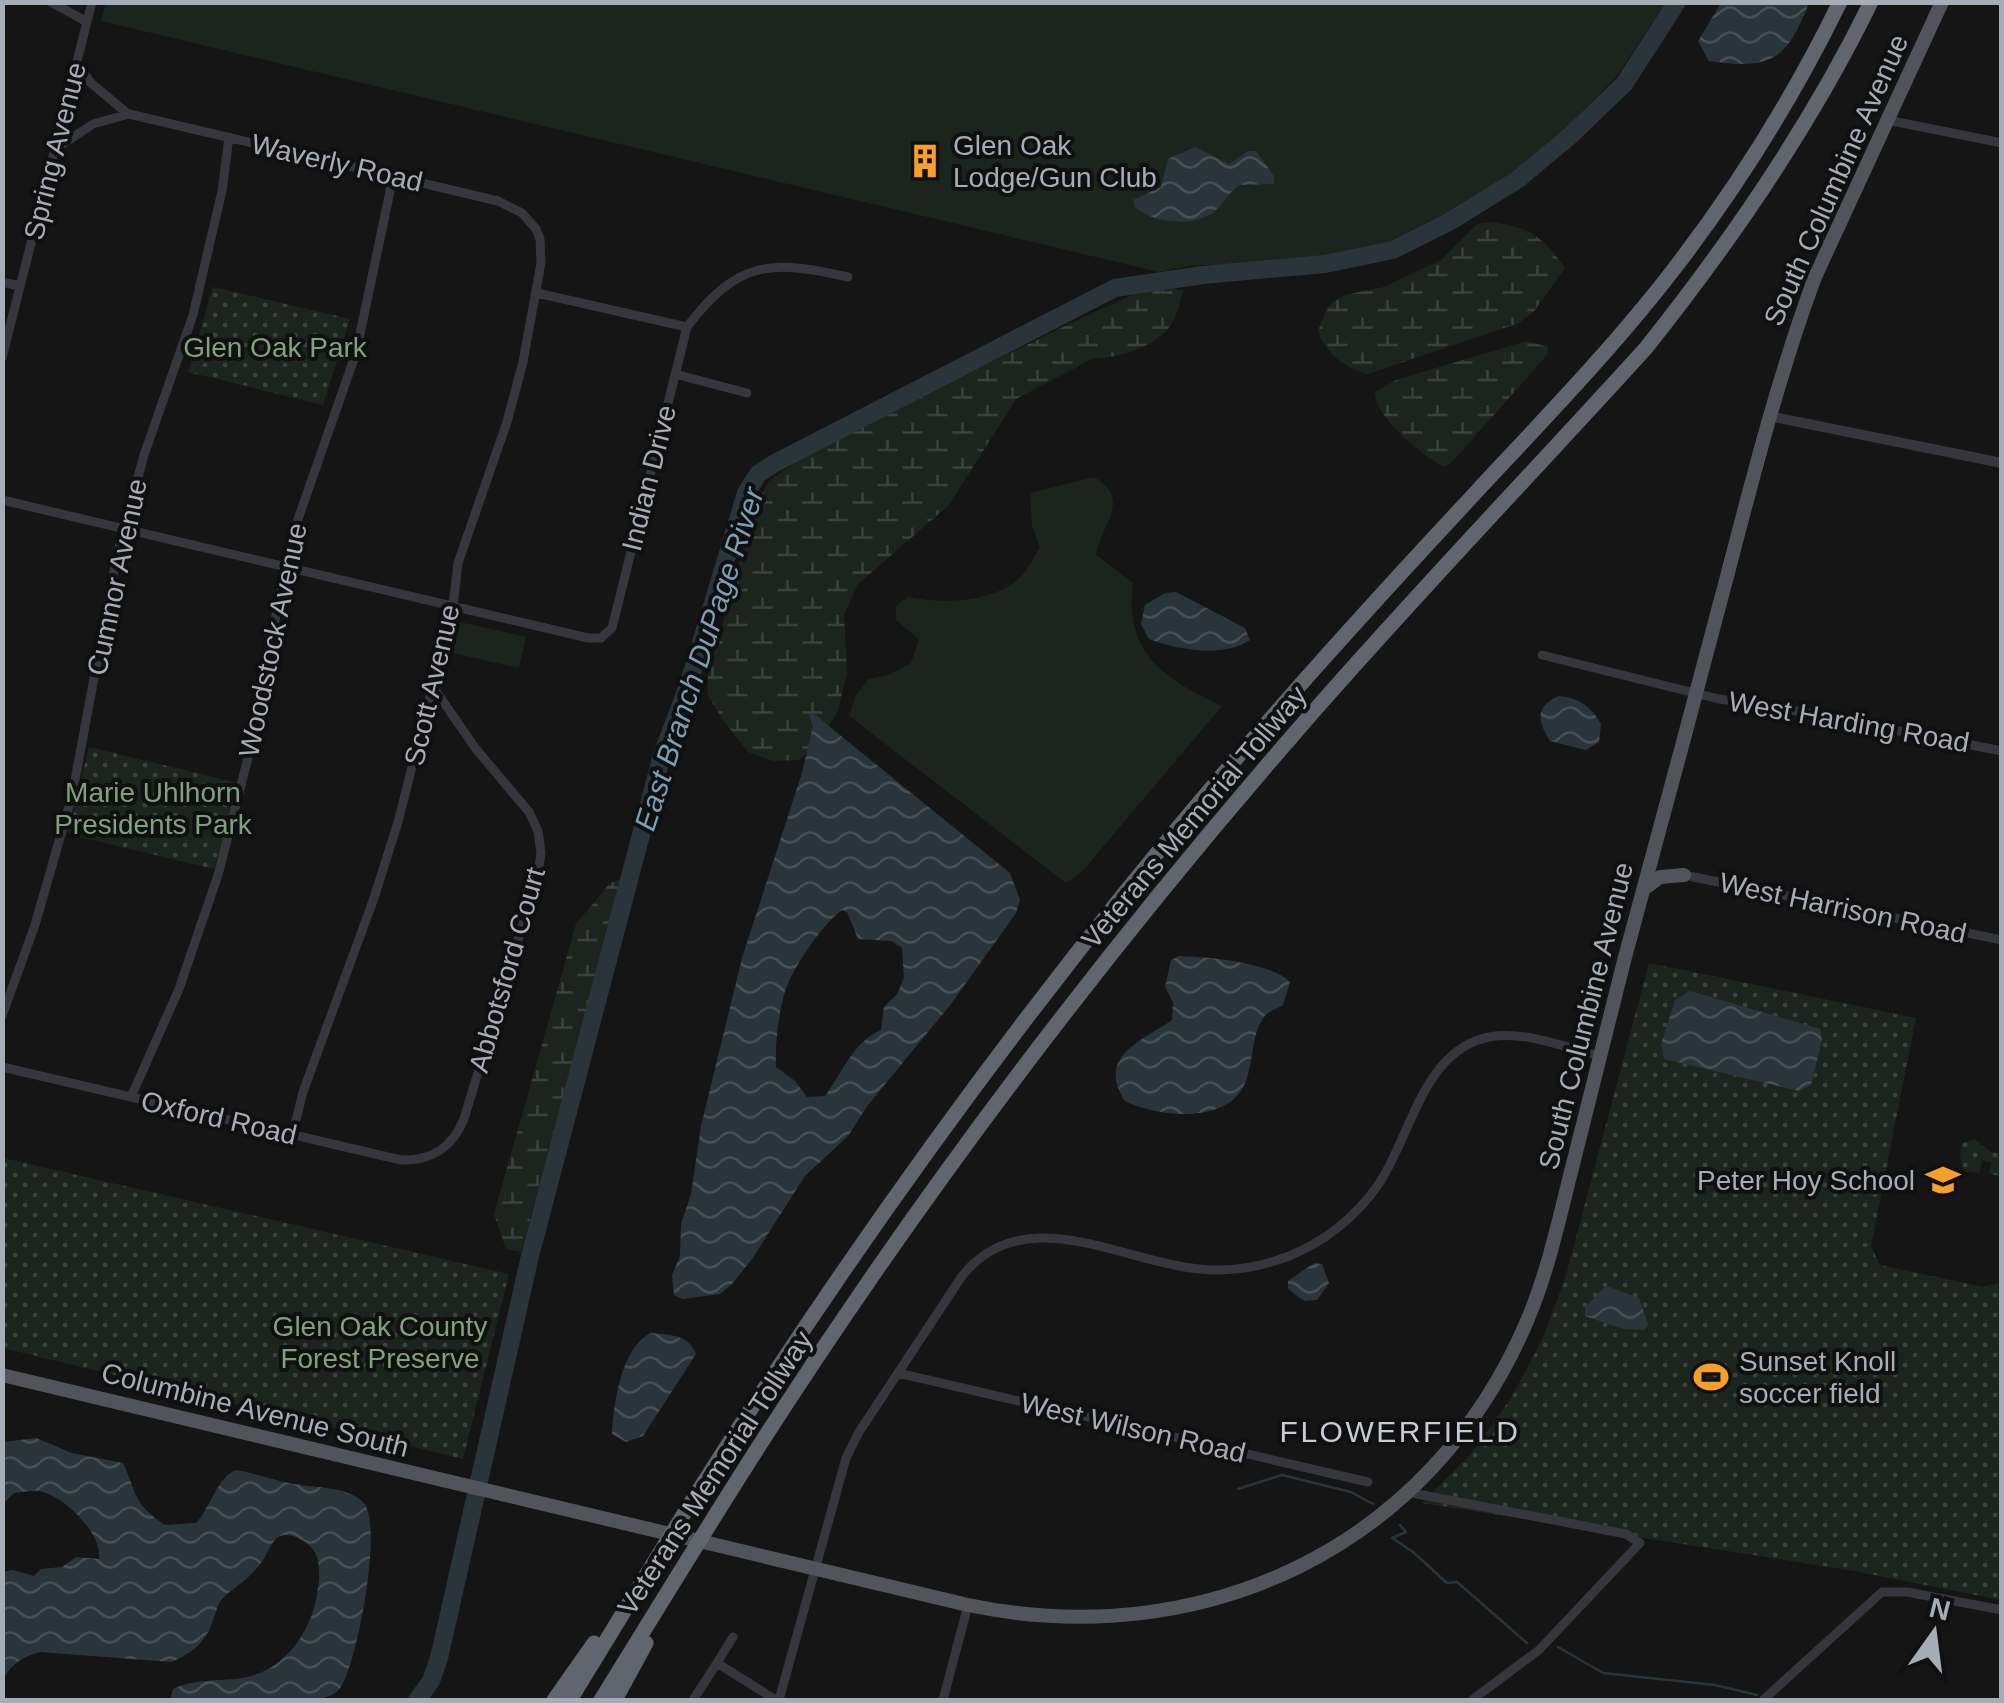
<svg xmlns="http://www.w3.org/2000/svg" width="2004" height="1703" viewBox="0 0 2004 1703" font-family="Helvetica,sans-serif">
<style>
.green{fill:#1c251d}
.wetland{fill:url(#wetland-marsh)}
.park{fill:url(#park-dots)}
.water{fill:url(#water-waves);fill-rule:evenodd}
.lines{fill:none;stroke-linecap:round;stroke-linejoin:round}
.stream{stroke:#2a353b;stroke-width:2.5}
.river{stroke:#2a353b;stroke-width:18}
.minor{stroke:#35373c;stroke-width:9}
.tertiary{stroke:#35373c;stroke-width:10}
.primary{stroke:#51545b;stroke-width:14}
.motorway{stroke:#61656d;stroke-width:15}
.motorway-bridge{stroke:#61656d;stroke-width:15}
.labels{text-anchor:middle;dominant-baseline:central;stroke-width:8;stroke-linejoin:round;paint-order:stroke}
.poi-label{font-size:28px;fill:#a6adb7;stroke:#101011;text-anchor:start}
.street-label{font-size:28px;fill:#a6adb7;stroke:#101011}
.park-label{font-size:28px;fill:#7ea37c;stroke:#101011}
.water-label{font-size:30px;font-style:italic;fill:#7b9fb4;stroke:#101011}
.neighbourhood-label{font-size:30px;letter-spacing:2.5px;fill:#c7cbd3;stroke:#101011}
</style>
<defs>
<pattern id="wetland-marsh" width="20" height="14" patternUnits="userSpaceOnUse" patternTransform="scale(2.5)"><rect width="20" height="14" fill="#1c251d"/><path d="M1 5h8M5 5V1M11 12h8M15 12V8" fill="none" stroke="#3a423c"/></pattern>
<pattern id="park-dots" width="8" height="8" patternUnits="userSpaceOnUse" patternTransform="scale(2.5)"><rect width="8" height="8" fill="#1c251d"/><path d="M2 2h.1M6 6h.1" fill="none" stroke="#3a423c" stroke-width="1.8" stroke-linecap="round"/></pattern>
<pattern id="water-waves" width="16" height="10" patternUnits="userSpaceOnUse" patternTransform="scale(2.5)"><rect width="16" height="10" fill="#2a353b"/><path d="M0 5q4-4 8 0t8 0" fill="none" stroke="#465055"/></pattern>
</defs>
<rect width="100%" height="100%" fill="#151516"/>
<path class="green" d="M106,2l1560,1 -50,74 -76,78 -43,30 -72,43 -42,16 -51,10 -79,11h-61l-33,7 -1058,-251z
M1094,477c38,22 8,46 2,78l37,28c-9,71 31,95 89,123l-142,168 -14,9 -217,-167 6,-19 13,-18 20,-4 23,-12 8,-24 -23,-19v-14l12,-9c33,7 82,6 109,-17 10,-8 16,-22 23,-33l-8,-21 -2,-33z
M460,622l66,15 -7,31 -66,-15z"/>
<path class="wetland" d="M1493,222c39,7 49,14 72,46l-30,42 -16,13 -151,51c-24,-7 -41,-19 -50,-43l9,-23 10,-9 8,-4 39,-8 57,-27 36,-36z
M1175,289l9,1c-4,10 -6,22 -11,31 -12,24 -54,38 -79,37l-78,41 -67,106 -91,79 -14,31 3,58 -10,40 -17,28 -21,19 -26,1 -25,-9 -25,-32 -16,-26 1,-18 45,-164 15,-30 36,-26 46,-25 217,-106 70,-32z
M1527,341l21,6 -1,8 -96,108 -7,4c-21,-10 -71,-52 -69,-75l21,-12z
M622,879l-101,373 -15,-3 -12,-35 82,-290 34,-41z"/>
<path class="park" d="M213,287l137,32 -27,86 -135,-33z
M89,747l149,36 -24,86 -146,-35z
M1649,963l267,55 -45,228 9,19 104,22 17,-5v318l-147,-29 -432,-68 49,-49 40,-56 31,-58 23,-61z
M1974,1139l17,13 10,2v22l-12,-2 2,-11 -9,-3 -3,13 -14,-2 -5,-13 2,-15z
M3,1158l506,116 -46,185 -460,-111z"/>
<path class="water" d="M1721,3v-1l88,1c-23,58 -38,67 -100,58l-11,-20z
M1195,147l34,17 19,-13h8l18,25v8l-35,1c-11,8 -17,22 -28,29 -22,13 -58,9 -76,-7l-2,-7 28,-13 7,-28z
M1176,592l69,36 5,12c-28,18 -71,10 -101,-1l-8,-15 4,-19 20,-12z
M1558,696c20,1 34,11 43,28l-2,18 -13,8 -36,-9c-12,-20 -16,-33 8,-45z
M814,714l196,159 10,27 -4,13 -65,91 -83,101 -20,31 -43,40 -53,83 -20,25 -12,10 -37,5 -9,-4 -2,-20 8,-19 1,-32 10,-30 10,-68 41,-168 60,-185 11,-47 -4,-11zM842,910l5,2 11,27 33,2 11,7 2,30 -7,16 -13,13 -3,23c-28,12 -39,43 -56,66l-18,1 -12,-16 -19,-14c-1,-22 2,-50 8,-72 5,-22 39,-72 58,-85z
M1179,956c29,1 91,6 111,26l-7,23c-6,4 -15,6 -19,12 -15,20 -9,53 -23,74 -23,33 -86,25 -116,10 -30,-45 19,-61 47,-81l1,-18 -8,-15 6,-27z
M1690,991l130,38 2,11 -11,45 -12,6 -135,-32 -3,-15 14,-44z
M1314,1263l8,1 7,19 -12,17 -13,1 -16,-12v-8z
M1606,1286l33,12 9,26 -4,6 -21,-1 -38,-13v-9z
M651,1333c19,2 37,1 45,21l-53,82 -17,6 -14,-8c1,-30 10,-88 39,-101z
M36,1438l36,15 51,10c15,32 9,40 42,62l31,-2c14,-14 21,-46 40,-53 17,3 34,9 52,13 23,5 55,2 74,18 23,19 -5,162 -21,186 -6,9 -17,11 -27,13h-144l3,-11c23,-11 43,-7 68,-11 40,-5 67,-41 75,-78 3,-15 7,-39 -4,-52 -7,-8 -23,-17 -34,-11 -7,5 -11,18 -17,26 -13,18 -26,23 -39,36 -5,6 -6,14 -9,21 -6,21 -21,33 -41,42l-132,-10c-18,5 -29,12 -37,28v-108l10,-2 21,6 7,-7 21,-2 14,-10 23,2c4,-25 -36,-65 -61,-68 -7,-1 -16,2 -24,2l-11,11v-62z"/>
<g class="lines">
<path class="stream" d="M1238,1489l44,-14 69,17 22,12
M1400,1525l6,7 -14,6 21,14 34,31 10,-1 70,61
M1558,1647l45,26 112,12 42,10"/>
<path class="river" d="M417,1700l14,-19 8,-23 91,-402 132,-501 26,-69 58,-193 12,-19 17,-11 340,-175 88,-13 122,-11 68,-14 56,-28 68,-42 54,-45 53,-51 53,-82"/>
<path class="minor" d="M51,2l36,20
M77,63l14,20 37,31
M1887,120l115,23
M55,149l38,-25 36,-10 369,87 24,12 14,16 4,10 1,24 -18,99 -16,60 -49,141 -5,43 -55,216 -24,76 -71,194 -11,44
M2,282l18,4
M537,293l150,34
M2,358l90,-356
M675,374l72,19
M2,500l586,138h13l11,-10 75,-301c50,-66 83,-68 161,-50
M1542,655l177,44 47,6 236,46
M1684,875l318,65
M2,1016l33,-91 37,-129 45,-241 27,-100 49,-140 29,-124 7,-54
M2,1067l399,93c31,1 51,-12 63,-41l74,-245 3,-21 -3,-22 -9,-19 -53,-63 -43,-62
M131,1097l48,-108 39,-114 34,-133 28,-148 17,-72 59,-169 37,-176
M898,1373l470,109
M1407,1492l219,42 14,9 -101,107 -67,50
M717,1663l16,-26
M693,1700l24,-37 59,37
M779,1700l67,-242 13,-26 103,-156c62,-77 160,-14 237,-7 31,3 62,-2 90,-13 35,-14 67,-39 89,-71 34,-49 45,-140 117,-149 33,-4 73,12 105,20
M943,1700l25,-95
M1763,1700l119,-108h25l95,18"/>
<path class="tertiary" d="M1769,416l233,47"/>
<path class="primary" d="M1644,889l16,-12 24,-2
M2,1375l966,230c236,49 463,-58 559,-284 21,-49 32,-102 45,-153 17,-69 34,-138 52,-207 34,-126 68,-251 101,-377 27,-103 53,-207 90,-307l127,-275"/>
<path class="motorway" d="M690,1504c174,-276 368,-542 583,-788 67,-77 136,-152 205,-226 67,-72 136,-143 196,-221 64,-83 120,-173 166,-267
M718,1511c170,-273 365,-534 576,-777 114,-132 235,-257 352,-386 86,-108 164,-221 225,-346
M554,1700l40,-57
M570,1700l83,-136
M601,1700l79,-128
M615,1700l31,-57"/>
<path class="motorway-bridge" d="M653,1564l37,-60
M680,1572l38,-61"/>
</g>
<defs>
<g id="building-bare" transform="scale(2.7)"><path d="M-4-6H4V6H1V3H-1V6H-4ZM-2.5-4.3h1.7v1.8h-1.7ZM.8-4.3h1.7v1.8H.8ZM-2.5-1h1.7V.8h-1.7ZM.8-1h1.7V.8H.8Z" fill="#f89e2b" stroke="#101011" stroke-width="2.5" paint-order="stroke"/></g>
<g id="school-bare" transform="scale(2.7)"><path d="M0-5L7-2L0 1L-7-2ZM-4 1L0 2.5L4 1V4Q0 6-4 4Z" fill="#f89e2b" stroke="#101011" stroke-width="2.5" paint-order="stroke"/></g>
<g id="stadium-bare" transform="scale(2.7)"><path d="M0-5a6.5 5 0 1 0 0 10a6.5 5 0 1 0 0-10ZM-3.5-1.8h7v3.6h-7Z" fill="#f89e2b" stroke="#101011" stroke-width="2.5" paint-order="stroke"/></g>
</defs>
<g fill-rule="evenodd">
<use href="#building-bare" x="925" y="161"/>
<use href="#school-bare" x="1943" y="1180"/>
<use href="#stadium-bare" x="1711" y="1377"/>
</g>
<g class="labels">
<g class="poi-label">
<text x="953" y="145">Glen Oak<tspan x="953" dy="32">Lodge/Gun Club</tspan></text>
<text x="1915" y="1180" text-anchor="end">Peter Hoy School</text>
<text x="1739" y="1361">Sunset Knoll<tspan x="1739" dy="32">soccer field</tspan></text>
</g>
<g class="street-label">
<text transform="translate(55 151) rotate(-76)">Spring Avenue</text>
<text transform="translate(337 163) rotate(13)">Waverly Road</text>
<text transform="translate(1836 180) rotate(-66)">South Columbine Avenue</text>
<text transform="translate(649 478) rotate(-76)">Indian Drive</text>
<text transform="translate(117 577) rotate(-78)">Cumnor Avenue</text>
<text transform="translate(273 640) rotate(-78)">Woodstock Avenue</text>
<text transform="translate(432 685) rotate(-77)">Scott Avenue</text>
<text transform="translate(1849 722) rotate(10)">West Harding Road</text>
<text transform="translate(1194 817) rotate(-50)">Veterans Memorial Tollway</text>
<text transform="translate(1843 908) rotate(12)">West Harrison Road</text>
<text transform="translate(507 970) rotate(-74)">Abbotsford Court</text>
<text transform="translate(1586 1016) rotate(-76)">South Columbine Avenue</text>
<text transform="translate(219 1118) rotate(13)">Oxford Road</text>
<text transform="translate(255 1410) rotate(14)">Columbine Avenue South</text>
<text transform="translate(1133 1428) rotate(13)">West Wilson Road</text>
<text transform="translate(715 1473) rotate(-57)">Veterans Memorial Tollway</text>
</g>
<g class="park-label">
<text x="275" y="347">Glen Oak Park</text>
<text x="153" y="792">Marie Uhlhorn<tspan x="153" dy="32">Presidents Park</tspan></text>
<text x="380" y="1326">Glen Oak County<tspan x="380" dy="32">Forest Preserve</tspan></text>
</g>
<g class="water-label">
<text transform="translate(699 659) rotate(-72)">East Branch DuPage River</text>
</g>
<g class="neighbourhood-label">
<text x="1400" y="1431">FLOWERFIELD</text>
</g>
</g>
<rect width="2004" height="1703" fill="none" stroke="#a6adb7" stroke-width="10"/>
<g transform="translate(1934 1633) rotate(14)" stroke="#101011" stroke-width="8" paint-order="stroke">
<path d="M0-8L18 38L0 25L-18 38Z" fill="#a6adb7"/>
<text y="-15" font-size="28" font-weight="bold" text-anchor="middle" fill="#a6adb7">N</text>
</g>
</svg>
